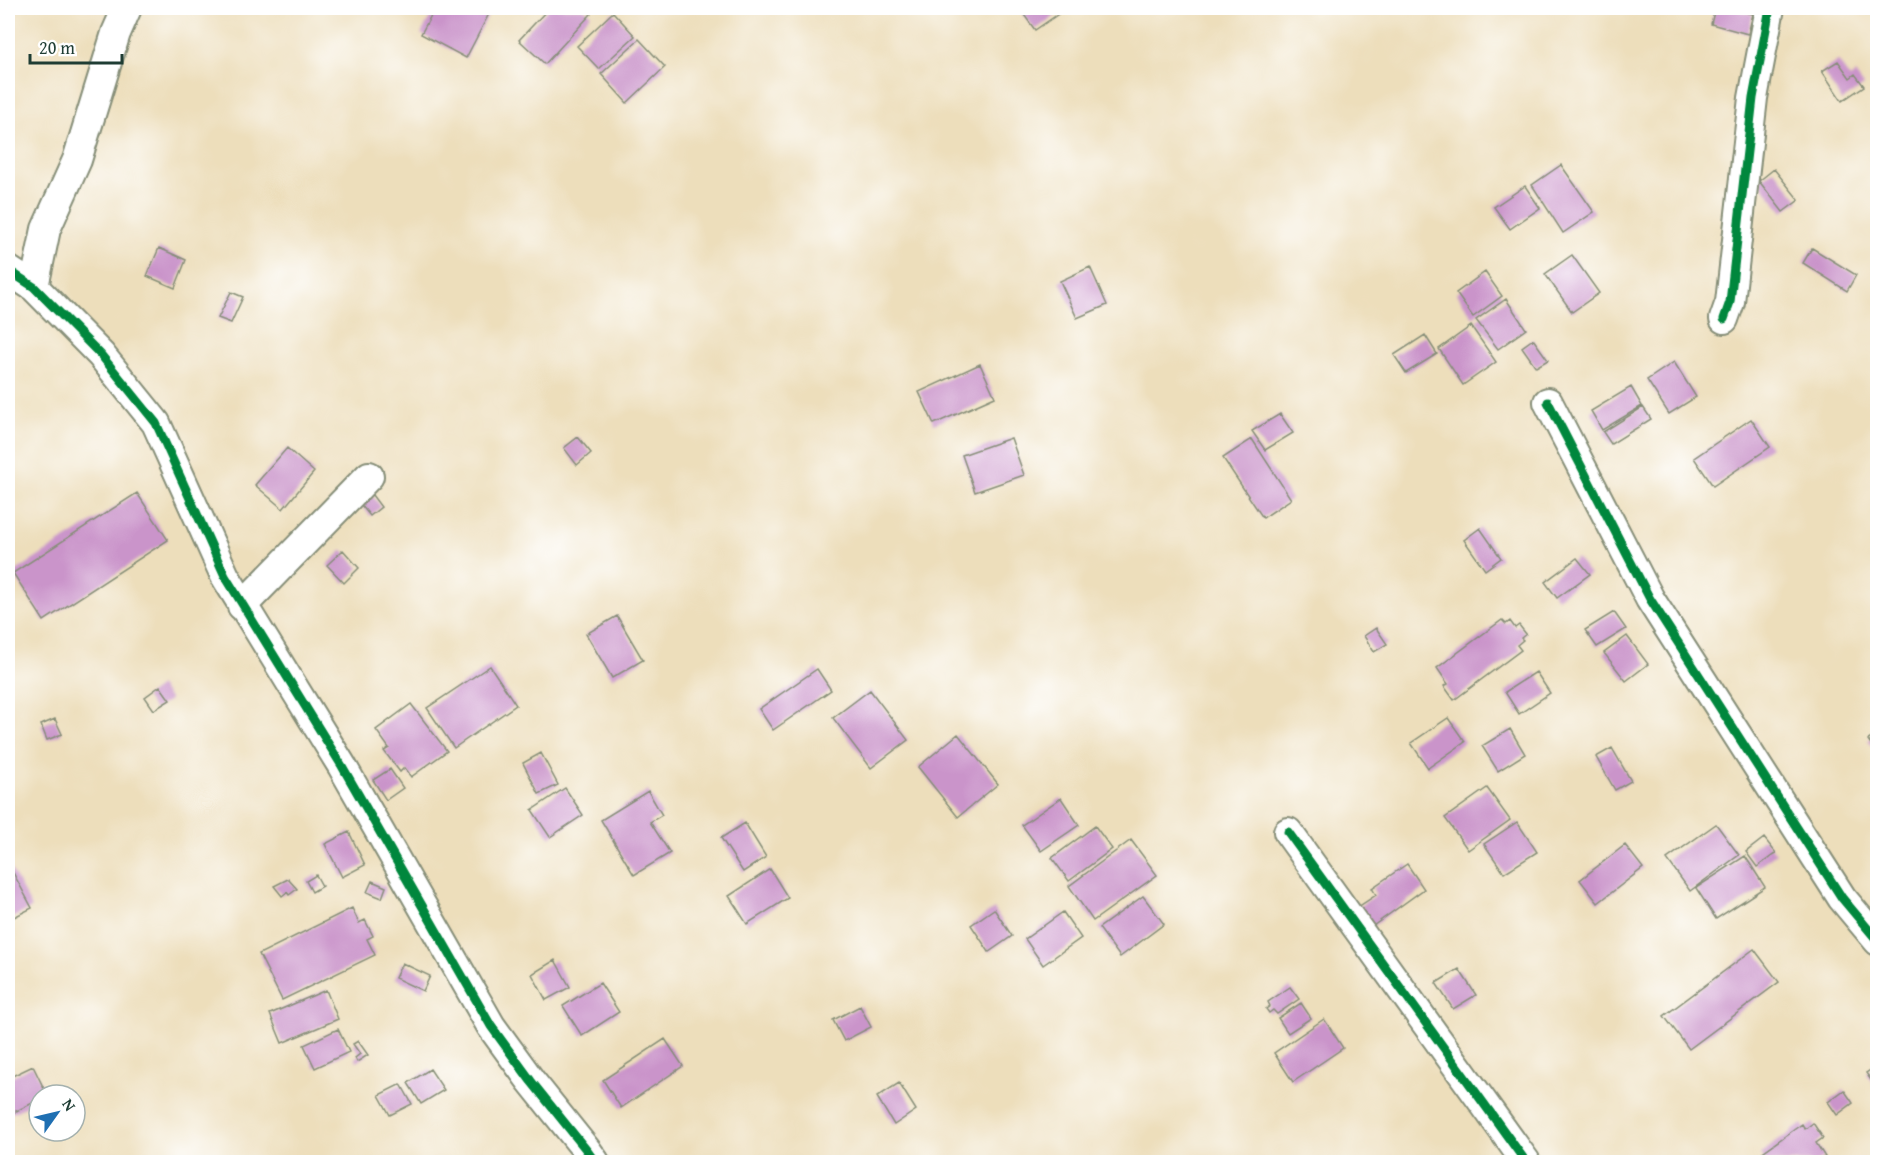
<svg xmlns="http://www.w3.org/2000/svg" width="1885" height="1170" viewBox="0 0 1885 1170" font-family="'Gentium Book Plus',serif">
<style>
.building{fill:#ca94ca}
.lines{fill:none;stroke-linecap:round;stroke-linejoin:round}
.street-casing{stroke:#868e78;stroke-width:32}
.street{stroke:#fff;stroke-width:28}
.cycleway-casing{stroke:#fff;stroke-width:13}
.cycleway{stroke:#00873e;stroke-width:9}
</style>
<rect width="100%" height="100%" fill="#fff"/>
<filter id="ink" filterUnits="userSpaceOnUse"><feTurbulence type="fractalNoise" baseFrequency=".0167" numOctaves="2"/><feDisplacementMap in="SourceGraphic" scale="12" xChannelSelector="R" yChannelSelector="G"/><feConvolveMatrix kernelMatrix="1 2 1 2 8 2 1 2 1" color-interpolation-filters="sRGB"/></filter>
<filter id="wash" filterUnits="userSpaceOnUse"><feTurbulence type="fractalNoise" baseFrequency=".008" numOctaves="4" result="noise"/><feDisplacementMap in="SourceGraphic" scale="24" xChannelSelector="R" yChannelSelector="G"/><feGaussianBlur stdDeviation="1.35" result="paint"/><feColorMatrix in="noise" values="0 0 0 0 0 0 0 0 0 0 0 0 0 0 0 0 0 1.4 0 .05"/><feComposite in="paint" operator="in"/></filter>
<g filter="url(#wash)">
<rect width="100%" height="100%" fill="#eddebb"/>
<g id="blocks">
<path class="building" d="M435,8h57l-26,50 -45,-24z
M549,8h35l7,6 -46,50 -26,-24z
M1019,8h48l-32,22z
M1715,8h14l24,6 -5,20 -37,-10z
M613,12l22,24 -36,33 -22,-23z
M639,39l26,28 -38,36 -26,-29z
M1838,61l12,17 5,-4 9,12 -22,15 -20,-30z
M1561,165l33,47 -31,21 -31,-48z
M1774,169l25,31 -16,12 -24,-31z
M1525,186l15,22 -30,21 -16,-22z
M159,248l27,12 -11,28 -28,-12z
M1812,248l44,27 -9,16 -44,-28z
M1572,255l27,38 -27,19 -27,-38z
M1090,267l17,38 -30,13 -17,-37z
M1485,272l17,24 -29,21 -17,-24z
M231,292l12,5 -12,26 -13,-5z
M1506,299l20,30 -28,20 -22,-29z
M1471,326l25,36 -33,23 -24,-36z
M1425,335l12,19 -31,19 -12,-18z
M1533,339l15,21 -12,7 -14,-20z
M1674,362l22,35 -27,17 -22,-34z
M980,364l15,33 -61,27 -15,-32z
M1631,387l11,19 -40,24 -11,-19z
M1643,407l8,12 -40,25 -8,-12z
M1280,414l13,19 -28,17 -13,-19z
M1751,419l19,28 -57,39 -19,-28z
M578,437l13,16 -14,12 -13,-17z
M1011,438l13,37 -49,17 -13,-37z
M1252,439l39,60 -28,19 -40,-60z
M287,448l27,24 -31,37 -28,-24z
M369,491l12,16 -11,9 -13,-16z
M137,493l31,47 -124,81 -31,-48z
M1480,528l21,30 -16,12 -21,-30z
M343,550l16,18 -15,15 -17,-18z
M1577,558l13,16 -33,24 -12,-16z
M1614,612l12,17 -29,18 -12,-17z
M617,616l26,44 -31,18 -26,-44z
M1502,620l4,4 4,-3 5,7 4,-3 7,9 -5,4 2,2 -6,5 4,5 -67,50 -10,-14 4,-2 -11,-16z
M1376,628l11,16 -13,8 -10,-16z
M1627,636l21,28 -22,17 -22,-28z
M490,666l26,39 -62,43 -27,-40z
M817,669l14,21 -58,40 -14,-21z
M1536,672l14,21 -31,21 -14,-22z
M160,686l10,14 -16,10 -9,-13z
M870,690l38,50 -37,28 -38,-50z
M411,704l36,47 -36,26 -7,-9 -4,4 -16,-21 5,-3 -13,-18z
M1448,718l17,24 -37,26 -17,-25z
M55,719l7,15 -15,6 -6,-15z
M1510,729l15,25 -27,17 -16,-25z
M958,734l40,50 -40,33 -40,-50z
M1878,735v19l-10,-14z
M1612,748l19,33 -16,9 -19,-33z
M541,753l17,32 -19,9 -16,-31z
M390,769l13,19 -17,12 -13,-20z
M565,788l18,27 -33,22 -18,-27z
M1487,788l23,32 -42,30 -23,-32z
M648,791l14,24 -12,7 20,31 -36,22 -33,-55z
M1061,798l18,27 -38,26 -19,-26z
M1517,822l20,30 -33,21 -20,-29z
M745,823l21,34 -23,15 -22,-34z
M1716,824l23,31 -49,36 -23,-32z
M1095,826l17,23 -43,32 -17,-23z
M349,832l16,33 -23,12 -17,-33z
M1764,838l12,15 -19,14 -11,-15z
M1131,840l26,35 -64,46 -24,-35z
M1625,845l18,23 -45,35 -18,-23z
M1745,856l20,31 -49,32 -20,-31z
M1407,864l17,25 -58,42 -14,-20 24,-16 -4,-7z
M10,867l22,41 -24,12v-52z
M770,869l18,29 -41,26 -18,-28z
M316,875l6,11 -10,6 -6,-11z
M288,879l9,10 -8,6 -2,-3 -5,4 -8,-10z
M372,881l14,6 -4,11 -15,-6z
M1143,896l21,28 -44,33 -21,-29z
M352,908l7,15 6,-3 8,16 -6,3 8,16 -93,45 -23,-46z
M994,909l18,27 -23,16 -18,-27z
M1063,912l18,26 -38,27 -18,-26z
M1754,949l25,33 -90,67 -25,-33z
M555,960l15,27 -24,13 -14,-26z
M402,963l28,13 -7,15 -28,-13z
M1459,969l17,26 -23,14 -17,-26z
M600,983l19,29 -37,24 -19,-30z
M1290,987l9,12 -22,15 -4,-4 -4,3 -3,-4 4,-3 -2,-4z
M326,990l12,29 -56,24 -12,-29z
M1301,1003l10,15 -23,15 -10,-15z
M860,1006l11,21 -27,14 -11,-21z
M1324,1019l19,29 -50,34 -19,-29z
M338,1029l11,23 -34,16 -11,-23z
M665,1039l18,27 -62,42 -18,-28z
M358,1041l10,14 -11,7 -2,-4 5,-4 -7,-10z
M1878,1065v25l-12,-17z
M33,1066l14,29h-8v5l-31,15v-37z
M430,1069l14,21 -23,14 -13,-21z
M899,1083l17,27 -22,15 -17,-28z
M401,1084l11,20 -22,11 -11,-20z
M1844,1090l9,13 -16,12 -9,-13z
M1813,1123l10,15 -7,5 9,14 -8,5h-51l-6,-8 42,-30 3,5z"/>
</g>
</g>
<g filter="url(#ink)">
<use href="#blocks" fill-opacity="0" stroke="#868e78" stroke-width="1.5"/>
<g class="lines">
<g class="street-casing">
<path id="street" d="M8,270l26,17 67,68 55,68 69,153 117,190 149,260 40,55 57,71 7,10
M34,287l12,-58 31,-69 39,-127 11,-25
M1724,319l6,-17 23,-204 17,-90
M1548,402l102,197 192,299 36,43
M242,606l127,-130
M1288,832l238,330"/>
</g>
<use href="#street" class="street"/>
<g class="cycleway-casing">
<path id="cycleway" d="M8,270l26,17 67,68 55,68 69,153 117,190 149,260 40,55 57,71 7,10
M1724,319l6,-17 23,-204 17,-90
M1548,402l102,197 192,299 36,43
M1288,832l238,330"/>
</g>
<use href="#cycleway" class="cycleway"/>
</g>
</g>
<rect width="1885" height="1170" fill="none" stroke="#fff" stroke-width="30"/>
<g transform="translate(57 1113) rotate(56)"><circle r="28" fill="#ffffff" stroke="#a5b1ae" stroke-width="1.5"/>
<path d="M0-4.5L10 22L0 15L-10 22Z" fill="#1f6fb2"/>
<text y="-9" font-size="16" font-weight="bold" text-anchor="middle" fill="#1f3d34">N</text>
</g>
<path d="M30 54v9h92v-9" fill="none" stroke="#1f3d34" stroke-width="3"/>
<text x="39" y="54" font-size="18" fill="#1f3d34" stroke="#ffffff" stroke-width="4.5" paint-order="stroke">20 m</text>
</svg>
